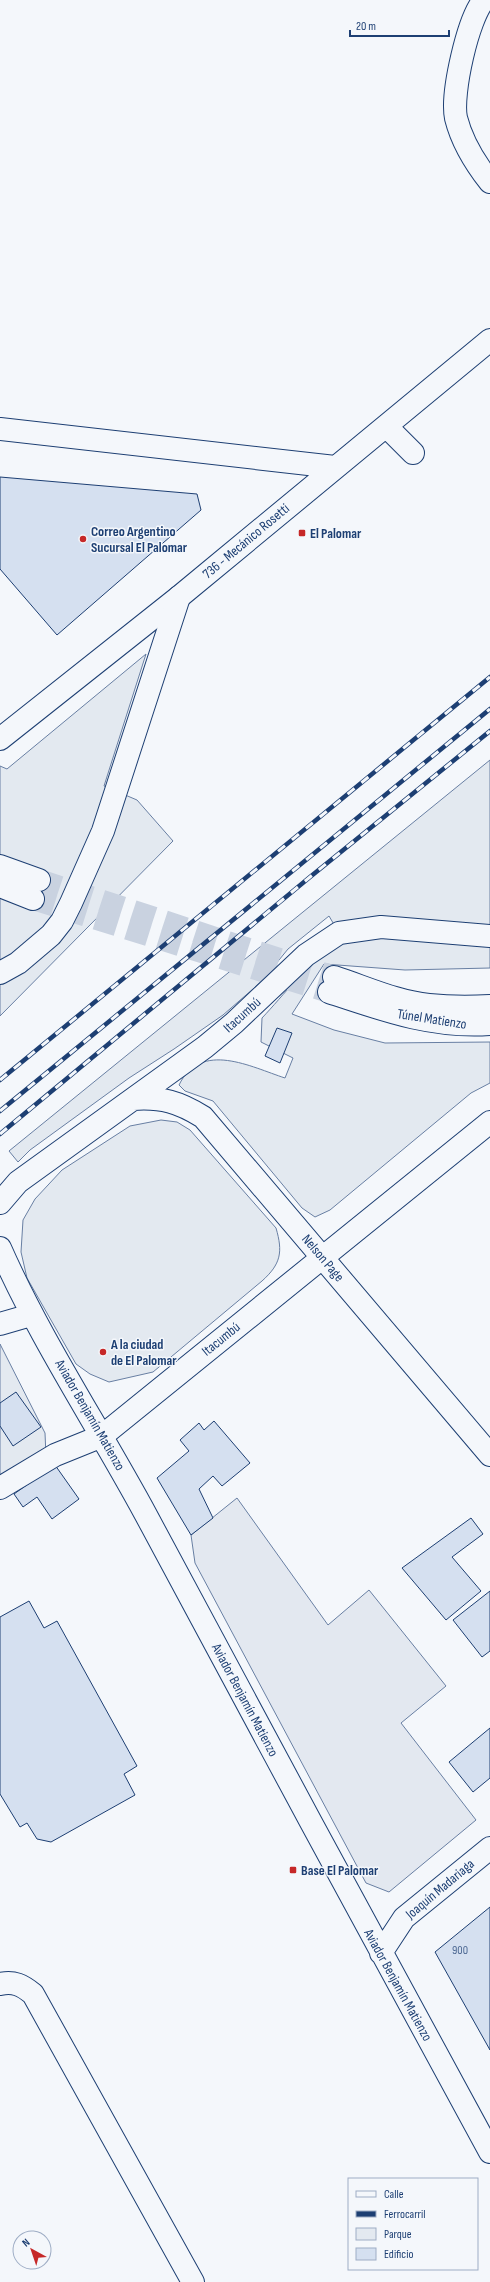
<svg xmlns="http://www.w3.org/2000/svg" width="490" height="2282" viewBox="0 0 490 2282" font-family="'Sofia Sans Condensed',sans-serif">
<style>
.green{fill:#e3e9f0;stroke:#687fa3}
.parking{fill:#e3e8f0;stroke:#687fa3}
.building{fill:#d5e0f0;stroke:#1d3f73}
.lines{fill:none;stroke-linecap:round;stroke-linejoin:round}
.major-tunnel{stroke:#c9d2e0;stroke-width:22;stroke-dasharray:22 11;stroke-linecap:butt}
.minor-casing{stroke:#1d3f73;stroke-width:24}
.major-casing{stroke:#1d3f73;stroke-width:24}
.minor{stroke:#f4f7fb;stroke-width:22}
.major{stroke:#f4f7fb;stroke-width:22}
.rail-casing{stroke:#1d3f73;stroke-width:4.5}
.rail{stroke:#f4f7fb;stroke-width:3;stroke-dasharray:9;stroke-linecap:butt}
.poi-dot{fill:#c62828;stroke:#f4f7fb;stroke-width:1.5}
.labels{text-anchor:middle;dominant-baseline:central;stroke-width:3;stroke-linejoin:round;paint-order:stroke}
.number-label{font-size:12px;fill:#4b6792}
.poi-label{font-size:14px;font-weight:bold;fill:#1d3f73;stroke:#f4f7fb;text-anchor:start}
.street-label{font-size:14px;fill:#1d3f73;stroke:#f4f7fb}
</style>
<rect width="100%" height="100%" fill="#f4f7fb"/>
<path class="green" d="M146,654l-42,132 33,14 36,41 -173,175v-250l7,3z
M490,760v167l-151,6 -10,-17 -41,33 -27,33 -38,33 -49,34 -45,29 -99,72 -12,12 -9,-11z
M387,934l103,9v25l-85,2 -81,-6 -32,50 42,16 51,13 105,-1v41l-19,10 -141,117 -15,7 -13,-9 -89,-107 -28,-10 -6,-6c22,-45 72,-18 106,-7l8,-20 -32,-16 1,-24c21,-22 47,-57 74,-71 15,-8 34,-10 51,-13z
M161,1120l16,2 13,8 86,98c7,24 5,36 -14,53l-109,91 -44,10 -19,-8 -14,-10 -49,-86 -6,-26 2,-32 12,-21 27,-29 68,-44z
M0,1344l45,89 1,23 -46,25z"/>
<path class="parking" d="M237,1498l91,127 41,-35 77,96 -45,37 75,97 -87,72 -23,-9 -171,-320 -4,-28z"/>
<path class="building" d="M0,477l197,17 4,16 -144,125 -57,-66z
M277,1028l15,5 -12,30 -15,-7z
M16,1392l25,35 -28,19 -13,-20v-23z
M214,1421l36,42 -28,23 -9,-10 -14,13 14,29 -22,17 -34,-57 32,-27 -9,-11 19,-17 5,7z
M55,1465l24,34 -27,20 -15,-22 -14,10 -9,-13z
M471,1518l12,16 -31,23 29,34 -35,29 -44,-52z
M490,1591v60l-8,6 -29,-37z
M29,1601l15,27 13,-7 80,145 -13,8 11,21 -84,47 -14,-3 -10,-16 -7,4 -20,-33v-177z
M490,1728v50l-17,14 -24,-30z
M490,1907v143l-55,-98z"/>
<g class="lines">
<path class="major-tunnel" d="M39,880l295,97
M33,899l296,93"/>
<g class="minor-casing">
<path id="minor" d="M484,0c-16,18 -33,94 -28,118 6,24 19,45 34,64
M386,426l27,27
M0,429l335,38
M0,739l179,-142 311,-257
M133,1099c29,-2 46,3 70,18l287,338
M0,1203l18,-21 187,-135 29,-24 72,-68 33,-22 42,-6 109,9
M0,1248c41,93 98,178 146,267 114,213 228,425 344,637
M0,1324l31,-9
M0,1488l55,-33 47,-19 388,-314
M381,1953l23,-35 86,-70
M0,1984c14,-3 22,1 33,10l160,288"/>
</g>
<g class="major-casing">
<path id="major" d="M0,866l39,14
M0,886l33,13
M0,973l18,-10 33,-28 11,-14 9,-18 32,-72 76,-234
M334,977c31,10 63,25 95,28 20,2 41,2 61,1
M329,992c54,18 103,36 161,32"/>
</g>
<use href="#minor" class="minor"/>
<use href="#major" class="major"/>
<g class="rail-casing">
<path id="rail" d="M0,1080l490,-403
M0,1111l490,-402
M0,1134l310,-257 180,-146"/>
</g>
<use href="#rail" class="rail"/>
</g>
<g class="poi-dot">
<rect x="298" y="529" width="8" height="8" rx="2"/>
<circle cx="83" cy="539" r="4"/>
<circle cx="103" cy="1352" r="4"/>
<rect x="289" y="1866" width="8" height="8" rx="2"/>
</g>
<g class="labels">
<g class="number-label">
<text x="460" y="1950">900</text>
</g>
<g class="poi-label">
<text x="91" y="531">Correo Argentino<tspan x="91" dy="16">Sucursal El Palomar</tspan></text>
<text x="310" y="533">El Palomar</text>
<text x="111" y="1344">A la ciudad<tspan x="111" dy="16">de El Palomar</tspan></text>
<text x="301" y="1870">Base El Palomar</text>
</g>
<g class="street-label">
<text transform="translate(246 541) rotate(-40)">736 - Mecánico Rosetti</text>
<text transform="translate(242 1015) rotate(-42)">Itacumbú</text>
<text transform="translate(432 1019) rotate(9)">Túnel Matienzo</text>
<text transform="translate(323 1258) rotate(50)">Nelson Page</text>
<text transform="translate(221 1339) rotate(-39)">Itacumbú</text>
<text transform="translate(90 1415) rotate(60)">Aviador Benjamín Matienzo</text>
<text transform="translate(245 1700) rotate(62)">Aviador Benjamín Matienzo</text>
<text transform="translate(440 1889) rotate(-40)">Joaquín Madariaga</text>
<text transform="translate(398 1985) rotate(61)">Aviador Benjamín Matienzo</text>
</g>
</g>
<rect x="348" y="2178" width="130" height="92" fill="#f4f7fb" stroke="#9eadc5"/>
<rect x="356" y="2191" width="20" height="6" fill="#f4f7fb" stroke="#9eadc5"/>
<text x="384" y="2198" font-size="12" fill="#1d3f73">Calle</text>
<rect x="356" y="2211" width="20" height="6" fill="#1d3f73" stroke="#9eadc5"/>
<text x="384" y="2218" font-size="12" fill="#1d3f73">Ferrocarril</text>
<rect x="356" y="2228" width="20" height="12" fill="#e3e9f0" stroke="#9eadc5"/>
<text x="384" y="2238" font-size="12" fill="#1d3f73">Parque</text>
<rect x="356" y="2248" width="20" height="12" fill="#d5e0f0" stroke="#9eadc5"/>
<text x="384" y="2258" font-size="12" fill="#1d3f73">Edificio</text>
<g transform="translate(32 2250) rotate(320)"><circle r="19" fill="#f4f7fb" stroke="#9eadc5"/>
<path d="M0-3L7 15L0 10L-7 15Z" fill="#c62828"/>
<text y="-6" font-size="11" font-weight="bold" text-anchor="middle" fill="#1d3f73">N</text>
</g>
<path d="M350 30v6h99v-6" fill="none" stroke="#1d3f73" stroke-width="2"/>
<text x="356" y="30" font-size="12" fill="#1d3f73" stroke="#f4f7fb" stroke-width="3" paint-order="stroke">20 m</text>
</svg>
